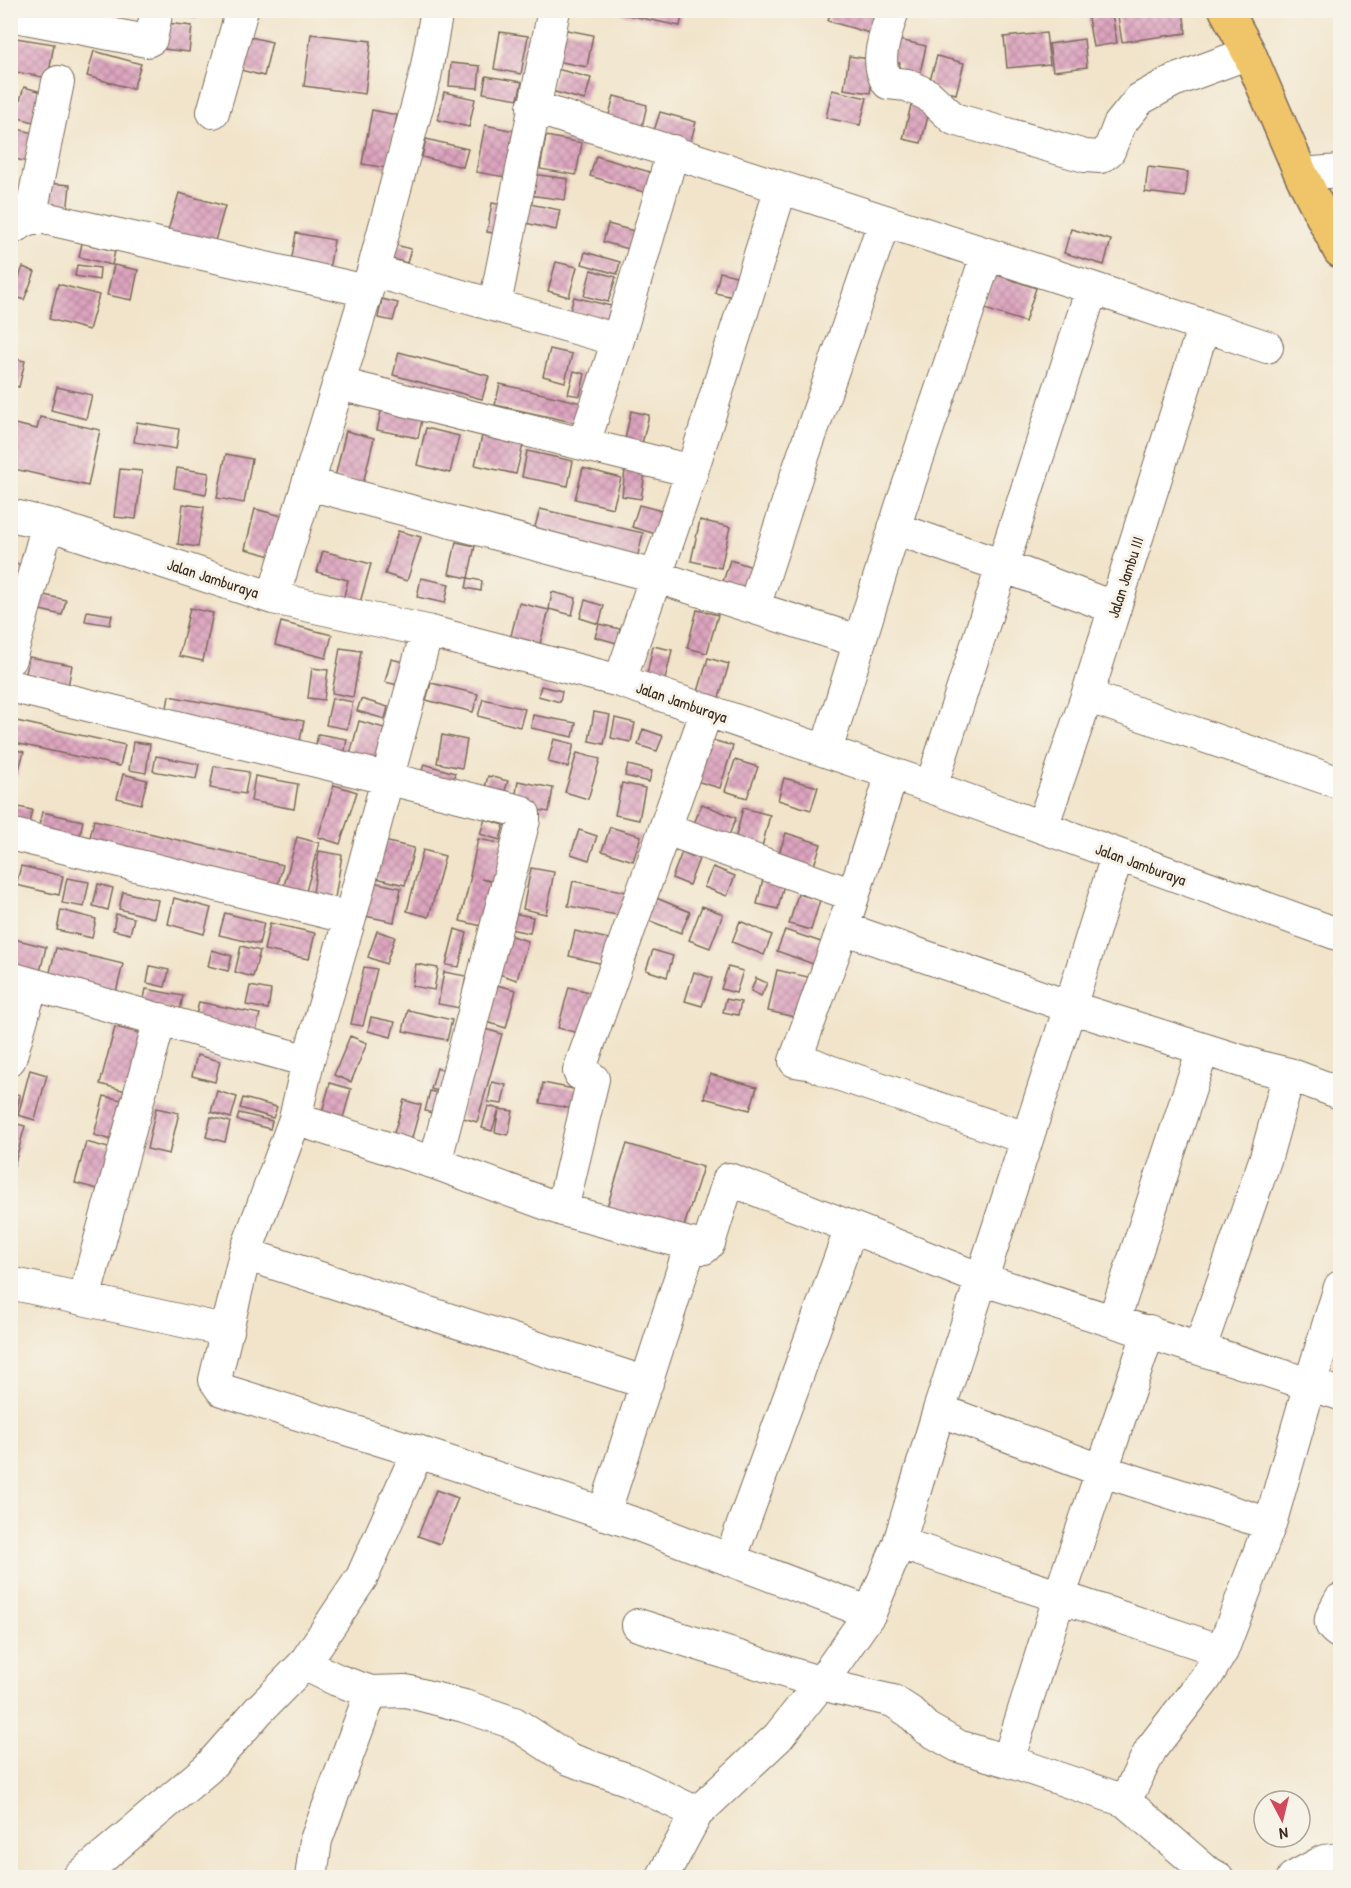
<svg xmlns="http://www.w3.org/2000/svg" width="1351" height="1888" viewBox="0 0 1351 1888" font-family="'Patrick Hand',sans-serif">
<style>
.building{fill:url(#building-cross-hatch)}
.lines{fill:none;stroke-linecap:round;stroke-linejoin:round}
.minor-casing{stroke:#7b6b5a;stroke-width:34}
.highway-casing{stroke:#7b6b5a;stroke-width:36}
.minor{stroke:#fff;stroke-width:32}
.highway{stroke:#f0c469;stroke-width:33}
.labels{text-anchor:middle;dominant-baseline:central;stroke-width:6;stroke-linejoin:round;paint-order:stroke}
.street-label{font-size:16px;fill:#3b2a1e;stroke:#f7f3e8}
</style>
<defs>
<pattern id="building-cross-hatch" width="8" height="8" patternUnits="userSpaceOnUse" patternTransform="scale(1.5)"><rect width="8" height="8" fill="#dda4bf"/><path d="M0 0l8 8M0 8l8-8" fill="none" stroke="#b4869b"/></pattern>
</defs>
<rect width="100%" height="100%" fill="#f7f3e8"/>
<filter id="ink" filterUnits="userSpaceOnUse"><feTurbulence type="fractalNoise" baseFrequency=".0167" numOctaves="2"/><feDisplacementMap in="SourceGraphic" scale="12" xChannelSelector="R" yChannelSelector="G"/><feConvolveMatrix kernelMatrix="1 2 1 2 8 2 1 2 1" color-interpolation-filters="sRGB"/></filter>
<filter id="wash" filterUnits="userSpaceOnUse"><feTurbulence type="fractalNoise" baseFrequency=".008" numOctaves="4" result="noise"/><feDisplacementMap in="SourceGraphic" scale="24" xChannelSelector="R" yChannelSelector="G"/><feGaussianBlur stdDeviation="1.35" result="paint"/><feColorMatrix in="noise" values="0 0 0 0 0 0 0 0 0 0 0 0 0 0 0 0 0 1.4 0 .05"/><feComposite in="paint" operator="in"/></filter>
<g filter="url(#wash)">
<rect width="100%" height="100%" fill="#f1e4ca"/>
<g id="blocks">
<path class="building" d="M169,10h30l-3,9z
M622,10h61l-3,16 -58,-12z
M831,10h24l30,9 -5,17 -52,-15z
M1117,10h66l3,23 -64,9z
M1112,14l5,29 -24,4 -5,-29z
M158,22l34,4 -3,26 -34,-4z
M557,28l36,7 -6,32 -36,-7z
M500,32l28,4 -7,38 -27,-5z
M1046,33l4,31 -43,4 -3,-31z
M311,34l60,7 -6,53 -61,-8z
M241,35l31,7 -8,34 -31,-8z
M16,38l38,6 -6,34 -38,-7z
M895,39l31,7 -8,36 -21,-5 3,-14 -9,-2z
M1084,39l3,28 -34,4 -4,-27z
M94,51l47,13 -8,25 -46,-13z
M849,56l26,4 -5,33 -26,-4z
M937,56l27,7 -8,31 -28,-7z
M451,63l29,3 -2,22 -29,-2z
M557,69l34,9 -6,22 -34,-9z
M486,76l36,6 -4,17 -35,-6z
M24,87l25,7 -8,30 -26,-7z
M832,90l35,8 -7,27 -34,-7z
M444,92l31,7 -6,28 -31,-7z
M614,96l33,9 -6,26 -34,-9z
M911,105l19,4 -9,34 -18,-4z
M372,110l25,5 -10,53 -25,-4z
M660,112l36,10 -6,22 -37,-10z
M485,125l35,7 -9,46 -35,-6z
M17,129l22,5 -6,29 -23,-5z
M546,136l36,7 -6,32 -36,-6z
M426,139l42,10 -5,18 -41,-10z
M596,156l67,20 -6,20 -67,-20z
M1148,167l40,5 -3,25 -40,-5z
M532,174l36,5 -3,21 -36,-5z
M47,183l23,2 -3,29 -22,-2z
M13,190l12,2 -4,21 -11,-2z
M179,193l46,13 -12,42 -46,-14z
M492,203l12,2 -4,29 -13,-2z
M525,203l35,7 -4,20 -35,-8z
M608,224l37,10 -5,18 -37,-10z
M1071,229l40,11 -7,25 -40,-12z
M296,233l38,7 -6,36 -38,-7z
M82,243l33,8 -3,14 -33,-8z
M396,245l15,4 -4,14 -15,-4z
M585,252l35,10 -3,12 -35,-10z
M556,262l21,5 -8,30 -21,-6z
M77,265l23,3 -1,12 -24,-4z
M114,265l24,5 -6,30 -25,-5z
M23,267l12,5 -11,28 -12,-5z
M591,270l25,7 -8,25 -24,-6z
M720,272l24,6 -5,20 -24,-5z
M994,274l42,14 -11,34 -43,-14z
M58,284l41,11 -10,35 -40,-11z
M574,297l37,9 -4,14 -37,-9z
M382,299l16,4 -5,18 -15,-3z
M550,349l22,5 -7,28 -22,-6z
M399,352l90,24 -7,23 -89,-24z
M10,358l15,3 -6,26 -9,-2z
M574,371l11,3 -5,22 -12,-2z
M500,384l82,19 -5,20 -82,-18z
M57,387l35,8 -6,24 -35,-9z
M383,402l41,9 -6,27 -41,-8z
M631,411l18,4 -8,33 -17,-4z
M40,417l60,13 -12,56 -78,-18v-45l27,6z
M137,422l42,7 -3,20 -42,-7z
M426,428l33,8 -9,37 -33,-8z
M346,431l28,7 -11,46 -28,-7z
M482,436l41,9 -7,29 -41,-9z
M527,451l46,10 -5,25 -46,-9z
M226,454l26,5 -8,44 -27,-5z
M177,468l32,5 -3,21 -32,-6z
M583,468l38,10 -8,30 -38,-9z
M120,469l22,2 -6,48 -22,-2z
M625,470l20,3 -4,26 -19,-3z
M183,504l21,3 -6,40 -20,-3z
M639,505l23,6 -6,23 -24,-7z
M255,509l35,9 -11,40 -34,-9z
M540,509l103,24 -6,26 -104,-25z
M700,520l30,7 -9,41 -30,-7z
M398,531l23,6 -14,44 -22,-7z
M456,542l19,4 -7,32 -19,-4z
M323,551l48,13 -14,49 -16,-5 7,-28 -31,-8z
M730,560l29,9 -9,28 -29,-9z
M10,562l12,3 -5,19 -7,-2z
M421,578l28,6 -4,19 -28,-6z
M468,578l14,3 -1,10 -15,-3z
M31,592l35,8 -4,15 -35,-8z
M552,592l24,6 -4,17 -23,-6z
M585,600l19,6 -5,18 -19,-6z
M519,603l30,7 -11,41 -29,-7z
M190,608l23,5 -10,48 -24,-5z
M697,610l21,5 -11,38 -20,-5z
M87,611l25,4 -2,10 -25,-4z
M281,622l51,13 -6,23 -51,-13z
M599,624l21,5 -3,14 -22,-6z
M653,646l19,4 -9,38 -18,-4z
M340,648l21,3 -8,46 -21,-4z
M29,657l43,8 -5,27 -43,-8z
M708,658l21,6 -13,44 -21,-6z
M391,659l17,4 -6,23 -17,-4z
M312,668l16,2 -4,30 -16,-2z
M431,683l47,11 -5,18 -47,-12z
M541,686l21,5 -2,11 -22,-6z
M169,696l135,25 -5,24 -134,-25z
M332,698l21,4 -6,27 -21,-4z
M361,699l27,8 -3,12 -28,-8z
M483,699l42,10 -5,18 -42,-11z
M594,712l16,3 -6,29 -15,-3z
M533,715l43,8 -3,14 -42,-9z
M615,718l20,5 -4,19 -20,-4z
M12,720l113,25 -5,21 -110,-24z
M359,721l29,8 -9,34 -29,-8z
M643,729l20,7 -6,15 -19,-6z
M318,734l29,5 -3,17 -29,-6z
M442,735l25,5 -5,28 -25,-5z
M702,737l31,9 -13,42 -31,-9z
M554,739l20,5 -6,23 -20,-5z
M133,742l17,2 -4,29 -17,-3z
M10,748l14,4 -7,24 -7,-2z
M577,753l23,6 -12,40 -23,-7z
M156,756l43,8 -3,15 -43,-8z
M735,760l23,7 -11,31 -22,-7z
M424,764l31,9 -4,16 -32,-9z
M628,765l24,6 -3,11 -24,-6z
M214,766l35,6 -4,22 -35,-6z
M123,774l24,6 -6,24 -24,-6z
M255,776l43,8 -4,25 -43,-8z
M488,776l20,5 -5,16 -19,-5z
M784,778l34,9 -7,23 -33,-10z
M518,781l35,7 -4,24 -35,-6z
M622,783l23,5 -6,32 -24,-5z
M334,785l23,7 -17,52 -22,-7z
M702,804l34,14 -9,22 -34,-14z
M10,805l22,5 -5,22 -17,-4z
M743,808l27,7 -10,40 -27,-7z
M42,812l41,9 -5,22 -41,-8z
M485,819l19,6 -4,15 -20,-6z
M94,820l189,45 -7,27 -188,-46z
M610,827l31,9 -8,25 -31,-10z
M579,830l18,6 -8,24 -18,-6z
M786,833l35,11 -9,27 -35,-12z
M297,837l22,6 -15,56 -22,-6z
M478,839l27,5 -8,38 -16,-3 13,3 -12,44 -22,-5 11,-45h-1z
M384,841l30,7 -9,37 -29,-7z
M423,850l22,6 -16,61 -22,-6z
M319,851l23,4 -8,49 -22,-4z
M682,852l17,7 -10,26 -17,-7z
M21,866l42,10 -4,19 -43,-10z
M713,867l22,9 -8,20 -23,-9z
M531,868l23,4 -8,42 -23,-5z
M67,878l22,4 -5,25 -22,-4z
M763,879l21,5 -6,25 -21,-5z
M368,881l33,7 -7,34 -34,-7z
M573,881l54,11 -5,24 -54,-10z
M98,884l15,4 -5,22 -15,-4z
M123,892l35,8 -4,18 -35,-9z
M798,894l22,6 -9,30 -22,-6z
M654,897l36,15 -9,21 -36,-14z
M174,898l37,10 -7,26 -36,-10z
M702,906l21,8 -13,34 -21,-8z
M61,910l35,9 -4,19 -35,-8z
M508,912l25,5 -3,16 -26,-5z
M225,913l39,10 -5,21 -40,-9z
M116,914l18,4 -4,16 -17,-4z
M740,921l32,14 -8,20 -32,-13z
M270,923l45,10 -6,26 -45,-9z
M455,929l12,4 -8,34 -13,-2z
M785,930l39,13 -8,22 -39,-14z
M377,931l18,6 -9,27 -18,-7z
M575,931l38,9 -5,25 -39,-9z
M508,935l20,6 -11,39 -21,-7z
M10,938l36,9 -7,29 -29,-7z
M241,946l19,5 -7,26 -18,-5z
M56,948l67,16 -8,32 -67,-16z
M212,950l20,6 -4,15 -20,-5z
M653,950l20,6 -6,21 -21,-7z
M416,964l22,4 -4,22 -22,-4z
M150,966l19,4 -4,17 -18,-4z
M364,967l13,2 -14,57 -12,-2z
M728,967l15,4 -7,22 -15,-4z
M777,970l31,7 -9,41 -31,-7z
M444,972l22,4 -6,32 -22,-4z
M694,972l18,6 -10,28 -17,-5z
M756,978l11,5 -6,13 -10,-5z
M493,984l23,6 -10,38 -23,-7z
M250,986l21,4 -3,19 -22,-4z
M569,987l24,6 -10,41 -25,-6z
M146,989l37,7 -3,14 -37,-7z
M726,999l15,3 -3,13 -15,-3z
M199,1002l61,12 -4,17 -61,-11z
M408,1010l44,10 -5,20 -44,-9z
M371,1017l24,5 -4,15 -23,-6z
M115,1027l34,8 -16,58 -33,-9z
M485,1029l17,5 -25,88 -17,-5z
M350,1036l17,7 -16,39 -17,-7z
M197,1055l23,6 -5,21 -23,-6z
M437,1068l11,3 -6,21 -11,-3z
M30,1070l17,5 -12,45 -17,-5z
M710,1074l47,13 -7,23 -46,-12z
M492,1082l14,3 -4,19 -14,-2z
M330,1083l21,6 -9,33 -21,-6z
M543,1083l41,8 -3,19 -41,-7z
M217,1091l20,6 -6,21 -20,-6z
M430,1091l11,3 -5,20 -11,-3z
M10,1092l10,3 -5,23 -5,-1z
M104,1096l27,6 -11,40 -26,-7z
M243,1098l34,9 -4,11 -33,-10z
M404,1100l17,5 -10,36 -18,-5z
M488,1106l11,3 -7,22 -10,-3z
M156,1108l23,5 -10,41 -22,-5z
M499,1109l14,2 -5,24 -13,-3z
M239,1113l33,8 -2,8 -33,-9z
M211,1117l19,5 -5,20 -19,-5z
M10,1122l15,4 -11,40 -4,-1z
M86,1142l30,8 -11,41 -30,-8z
M627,1144l76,23 -22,69 -76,-23z
M436,1490l22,8 -18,46 -22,-8z"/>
</g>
</g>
<g filter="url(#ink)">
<use href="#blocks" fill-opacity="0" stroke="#7b6b5a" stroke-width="1.5"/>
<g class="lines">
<g class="minor-casing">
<path id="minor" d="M893,10c-7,24 -20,52 -5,73l19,2 21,10 26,24 131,37 16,1 8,-6 10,-26 21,-26 33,-18 76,-28
M10,15l137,26 4,-2 6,-29
M533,107l559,181 175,59
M213,112l29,-102
M1301,174l39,-3
M30,218l28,-136
M10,229l20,-11h14l323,73
M373,271l245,69
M495,304l59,-294
M339,384l353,87
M584,443l34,-103 55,-189
M309,484l345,92 204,65
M10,515l38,9 225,74 154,33 193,50 311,106 409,148
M894,528l109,38 112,42
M273,598l100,-327 52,-194 12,-67
M754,607l44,-136 86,-249
M427,631l-77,287 -42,143 -13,58 -50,135 -30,126 7,10 175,55 239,79 234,89
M10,659l38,-135
M620,681l72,-210 89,-283
M10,686l510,125 4,3v6l-89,343
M1087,696l253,87
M826,751l75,-244 86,-252
M892,774l-49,154 -48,133 18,3 16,7 197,67
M931,787l161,-499
M1042,827l45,-131 117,-371
M666,829l187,66
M10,834l340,84
M843,928l227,79 190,60 29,7 -23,83 -66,191
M10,978l298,83
M10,1059l22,-75
M1289,1074l51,19
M295,1119l140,44 128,47 141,38 5,-5 20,-64 252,100 359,115
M562,1209l31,-130 -4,-3 -9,-2 -1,-3 128,-361
M245,1254l402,129
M10,1283l218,48
M84,1299l76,-280
M1114,1320l89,-271
M939,1410l164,61 167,53
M604,1514l87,-270
M899,1543l323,108
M730,1560l121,-332
M1340,1600c-7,14 -17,23 0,33
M638,1625l199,63 56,13 17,11 16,16 32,18 50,15 117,40 26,-52 54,-70 17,-28 48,-127 40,-140 30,-97
M304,1664l33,16 34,12
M1008,1761l51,-163 90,-267
M1125,1801l81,70 12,7
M78,1878l130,-110 51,-58 45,-46 58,-87 56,-126
M311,1878l5,-38 55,-148 35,-1 58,15 50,17 55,36 60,21 68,33
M662,1878l35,-65 81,-76 43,-54 49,-70 29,-70 40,-133 131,-403 47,-151
M1293,1878l31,-17 16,-2"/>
</g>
<g class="highway-casing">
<path id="highway" d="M1226,10l23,43 52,121 39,77"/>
</g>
<use href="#minor" class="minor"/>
<use href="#highway" class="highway"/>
</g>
</g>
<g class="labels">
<g class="street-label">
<text transform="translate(1125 577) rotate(-72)">Jalan Jambu III</text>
<text transform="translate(213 578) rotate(18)">Jalan Jamburaya</text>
<text transform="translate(682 702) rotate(19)">Jalan Jamburaya</text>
<text transform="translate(1141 864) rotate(20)">Jalan Jamburaya</text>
</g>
</g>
<rect width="1351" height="1888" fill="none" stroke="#f7f3e8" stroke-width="36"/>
<g transform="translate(1282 1819) rotate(173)"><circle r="28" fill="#f7f3e8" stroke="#aca397" stroke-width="1.5"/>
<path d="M0-4.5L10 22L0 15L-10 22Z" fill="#d1495b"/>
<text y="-9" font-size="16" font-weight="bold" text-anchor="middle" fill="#3b2a1e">N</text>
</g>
</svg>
